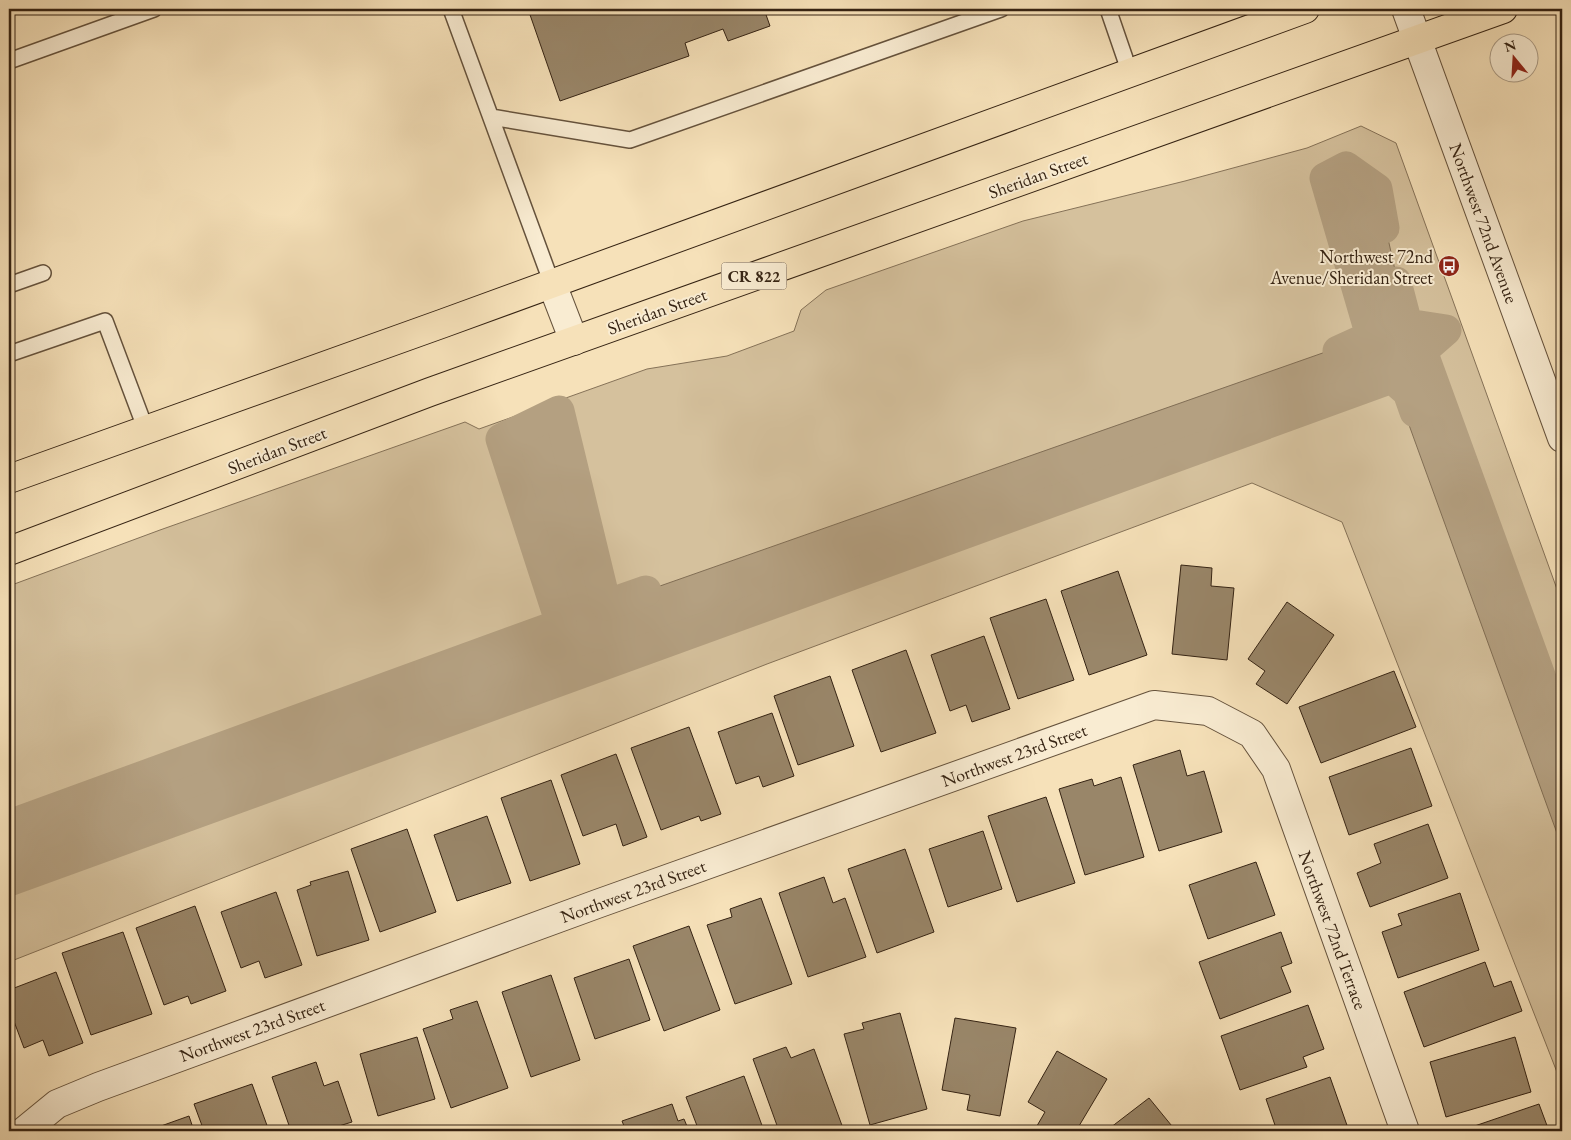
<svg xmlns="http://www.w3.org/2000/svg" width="1571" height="1140" viewBox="0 0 1571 1140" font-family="'EB Garamond',serif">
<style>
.green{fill:#d5c19d;stroke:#857258}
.water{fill:#b4a081;stroke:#816e55}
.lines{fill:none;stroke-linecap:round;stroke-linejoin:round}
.canal{stroke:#b4a081;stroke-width:31}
.building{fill:#998669;stroke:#352313}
.service-casing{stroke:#65523c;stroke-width:18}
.minor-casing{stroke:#65523c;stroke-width:30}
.tertiary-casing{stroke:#65523c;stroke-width:30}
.primary-casing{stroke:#352313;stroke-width:30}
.service{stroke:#f9ecd2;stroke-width:15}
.minor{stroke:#f9ecd2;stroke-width:28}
.tertiary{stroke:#f9ecd2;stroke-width:28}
.primary{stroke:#f6e1b9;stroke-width:28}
.labels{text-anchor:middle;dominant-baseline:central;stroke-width:4;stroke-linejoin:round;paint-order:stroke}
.shield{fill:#f9ecd2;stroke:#705f4c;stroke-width:1}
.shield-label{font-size:16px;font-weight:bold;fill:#352313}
.street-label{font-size:18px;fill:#352313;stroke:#f9ecd2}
.poi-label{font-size:18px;fill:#352313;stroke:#f9ecd2;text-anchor:end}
</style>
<rect width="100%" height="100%" fill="#f6e1b9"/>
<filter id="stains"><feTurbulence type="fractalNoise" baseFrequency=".004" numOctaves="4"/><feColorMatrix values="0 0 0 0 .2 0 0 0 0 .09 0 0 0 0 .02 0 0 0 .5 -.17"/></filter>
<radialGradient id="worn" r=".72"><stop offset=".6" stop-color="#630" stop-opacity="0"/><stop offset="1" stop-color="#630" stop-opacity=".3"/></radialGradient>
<path class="green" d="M1361,126l35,17 166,460v482l-220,-563 -90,-39 -485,181 -758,298v-376l151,-56 305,-108 14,7 168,-60 80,-13 67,-25 7,-21 25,-20 197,-69 162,-40 122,-33z"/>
<path class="water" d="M1346,167l31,22 30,135 39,6 -24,21 140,385v111l-170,-469 -1383,503v-56l552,-201 -60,-185 58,-28 47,194 765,-269 -46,-158z"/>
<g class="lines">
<path class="canal" d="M1396,282l11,42 39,6 -24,21 140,385
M1338,351l33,-15 -46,-158 21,-11 31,22 7,39
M9,825l552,-201 -60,-185 58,-28 47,194 40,-14
M9,881l1383,-503 16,14 7,20"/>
</g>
<path class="building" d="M528,9h236l6,17 -42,15 -5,-12 -38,14 4,13 -129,45z
M1181,565l31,3 -1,18 23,2 -7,72 -55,-6z
M1118,571l29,84 -58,20 -28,-84z
M1046,599l28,81 -56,19 -28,-81z
M1287,602l47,33 -47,69 -31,-20 9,-13 -17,-12z
M984,636l26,73 -38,13 -6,-17 -16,6 -19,-56z
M906,650l30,83 -55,19 -29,-82z
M1394,671l22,56 -95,36 -22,-56z
M830,676l24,70 -56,19 -24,-69z
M772,713l22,63 -31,11 -4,-11 -23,8 -18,-52z
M689,727l32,87 -20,7 -2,-5 -38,14 -30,-82z
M1411,748l21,58 -83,29 -20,-58z
M1180,750l7,26 17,-5 18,61 -63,19 -26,-86z
M616,754l31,83 -24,9 -7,-22 -33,12 -22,-61z
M1121,777l23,80 -59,18 -26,-86 33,-10 2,7z
M551,780l29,84 -50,17 -29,-83z
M1046,797l29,86 -58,19 -29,-86z
M487,816l24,67 -54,18 -23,-66z
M1428,824l20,54 -78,29 -13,-34 24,-10 -7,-19z
M407,829l29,83 -56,20 -29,-83z
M983,831l19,58 -54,18 -19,-58z
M905,849l29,83 -57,21 -29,-84z
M1256,862l19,53 -67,24 -19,-54z
M348,871l21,69 -52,16 -20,-66 14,-5 -1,-3z
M824,877l9,26 12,-5 21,59 -58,20 -29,-84z
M276,892l26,73 -37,13 -6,-17 -18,7 -20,-56z
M1460,893l19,57 -81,28 -16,-46 20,-7 -4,-11z
M761,898l31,86 -57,20 -28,-79 25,-8 -2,-8z
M195,906l31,85 -35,13 -3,-8 -24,9 -28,-77z
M689,926l31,84 -56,21 -31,-85z
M123,932l29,82 -61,21 -29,-82z
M1281,932l11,31 -11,4 10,25 -71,27 -21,-57z
M629,959l21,61 -55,19 -21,-61z
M1485,962l9,25 17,-6 11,30 -98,36 -20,-55z
M56,972l27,71 -34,13 -6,-16 -19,8 -15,-40v-18z
M551,975l29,85 -49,17 -29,-85z
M477,1001l31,87 -57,20 -28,-79 30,-10 -3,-9z
M1308,1005l16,44 -21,8 4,10 -67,23 -19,-54z
M900,1013l27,96 -57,16 -26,-91 20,-5 -2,-6z
M955,1018l61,10 -16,88 -33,-6 3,-15 -28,-5z
M417,1037l18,62 -57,17 -18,-62z
M1515,1037l16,55 -85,25 -16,-55z
M786,1047l5,11 23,-9 30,82h-65l-26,-72z
M1057,1051l50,28 -31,52h-42l11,-19 -17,-10z
M316,1062l8,24 14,-5 14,41 -13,4 2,5h-50l-19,-54z
M744,1076l20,55h-65l-13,-34z
M1330,1077l19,54h-72l-11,-32z
M252,1084l17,47h-65l-10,-27z
M1149,1098l27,33h-70z
M672,1104l6,17 6,-2 5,12h-63l-4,-10z
M1539,1104l10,27h-89z
M189,1116l5,15h-47z"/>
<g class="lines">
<g class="service-casing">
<path id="service" d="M451,9l101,275
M1108,9l22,64
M9,61l145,-52
M491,117l139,23 371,-131
M9,285l34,-12
M9,354l96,-33 41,109"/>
</g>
<g class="minor-casing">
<path id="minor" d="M552,284l22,57
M24,1131l33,-27 41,-17 499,-183 557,-199 54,6 44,23 24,35 129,362"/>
</g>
<g class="tertiary-casing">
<path id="tertiary" d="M1406,9l156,429"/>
</g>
<g class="primary-casing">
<path id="primary" d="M9,479l435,-156 861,-314
M9,551l421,-159 1073,-383"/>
</g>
<use href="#service" class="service"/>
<use href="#minor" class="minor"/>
<use href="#tertiary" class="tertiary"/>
<use href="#primary" class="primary"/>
</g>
<defs>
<g id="bus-disc" transform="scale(1.125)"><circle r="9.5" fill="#8f2418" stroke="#f9ecd2"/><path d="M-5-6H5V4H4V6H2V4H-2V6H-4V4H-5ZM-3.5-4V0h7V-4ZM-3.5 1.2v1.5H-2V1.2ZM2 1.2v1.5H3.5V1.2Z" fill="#fff"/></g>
</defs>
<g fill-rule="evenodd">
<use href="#bus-disc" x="1449" y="266"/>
</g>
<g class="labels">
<rect class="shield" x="721.5" y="262.5" width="65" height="27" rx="4"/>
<g class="shield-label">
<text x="754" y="276">CR 822</text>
</g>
<g class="street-label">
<text transform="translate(1038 175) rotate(-20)">Sheridan Street</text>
<text transform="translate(1484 223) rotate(70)">Northwest 72nd Avenue</text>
<text transform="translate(657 311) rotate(-20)">Sheridan Street</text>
<text transform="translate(277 450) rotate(-21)">Sheridan Street</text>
<text transform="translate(1014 755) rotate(-20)">Northwest 23rd Street</text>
<text transform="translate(633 891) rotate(-20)">Northwest 23rd Street</text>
<text transform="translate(1333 930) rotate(70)">Northwest 72nd Terrace</text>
<text transform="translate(252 1030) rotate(-20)">Northwest 23rd Street</text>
</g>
<g class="poi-label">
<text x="1433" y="256">Northwest 72nd<tspan x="1433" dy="21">Avenue/Sheridan Street</tspan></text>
</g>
</g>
<rect width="1571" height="1140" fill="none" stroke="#f6e1b9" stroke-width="30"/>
<rect x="10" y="10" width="1551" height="1120" fill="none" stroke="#352313" stroke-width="2.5"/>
<rect x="15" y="15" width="1541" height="1110" fill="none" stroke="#352313"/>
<g transform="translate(1514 58) rotate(342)"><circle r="24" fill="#f9ecd2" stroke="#ab9c86"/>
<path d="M0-4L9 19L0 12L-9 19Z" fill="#8f2418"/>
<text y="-8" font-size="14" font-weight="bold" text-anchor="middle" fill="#352313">N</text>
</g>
<rect width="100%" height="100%" filter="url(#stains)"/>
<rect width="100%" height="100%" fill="url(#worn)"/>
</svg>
